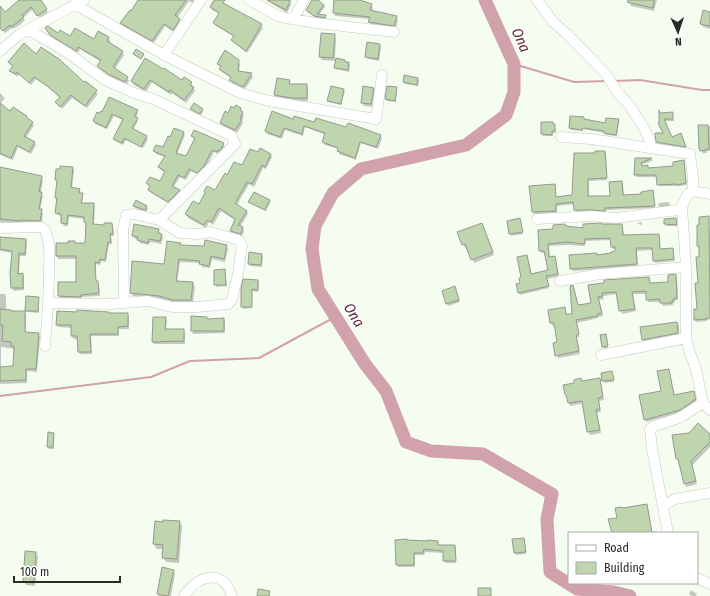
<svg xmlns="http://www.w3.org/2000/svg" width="710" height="596" viewBox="0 0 710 596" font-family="'Fira Sans Condensed',sans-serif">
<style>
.shadow{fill:#0003;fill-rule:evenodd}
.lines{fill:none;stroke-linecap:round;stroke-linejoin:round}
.stream{stroke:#d1a2ac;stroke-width:2}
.river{stroke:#d1a2ac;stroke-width:13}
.building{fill:#bfd5ae;stroke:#949a90}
.minor-casing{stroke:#c3cabf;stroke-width:11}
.minor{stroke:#fff;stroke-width:10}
.labels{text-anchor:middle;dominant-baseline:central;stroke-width:3.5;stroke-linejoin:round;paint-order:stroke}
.water-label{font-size:15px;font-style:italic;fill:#622738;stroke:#fff}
</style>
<rect width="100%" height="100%" fill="#f5fcf0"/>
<path class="shadow" d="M21,0h19l8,12 -8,6 -7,-9 -10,9 2,2 -5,5 -7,4 -1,-1 -7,5 -5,-5v-20l5,6z
M140,0h57l-3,4 -5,-3 -12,17 4,5 -6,10 -10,-7 -11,17 -31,-17 -1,-3 10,-10z
M215,0h4l29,19 13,6 2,3 -16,25 -13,-10 -2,-3 3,-3 -19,-11 -2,-3 6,-9 -8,-4 -1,-3z
M266,0h26l-2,3 1,2 -4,8z
M313,0h3l8,5 1,2 -6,8 6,1 1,3 -10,-1 -8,-6 -1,-2z
M335,0h25l1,2 10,3 2,3 -1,3 24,6 2,3 -2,8 -25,-3 -2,-4 1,-2 -35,-3 -1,-3z
M630,0h27l-3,11 -23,-5 -2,-3z
M710,13v16l-7,-2 -2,-3z
M47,28l11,7 12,3 24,3 5,-9 10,6 1,3 -1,2 13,9 2,3 -9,14 12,9 2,3 -2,3 -16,-7 -11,-8 -2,-3 3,-4 -21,-13 -2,4 -25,-15z
M334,35l2,4 -1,20 9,2 2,2h3l1,2 -1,7 -13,-3 -1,-2 1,-6 -14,-1 -2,-3z
M380,45l1,2 -2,14 -11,-2 -2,-2z
M36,55l60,36 2,3 -11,14 -15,-10 -10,11 -4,-4 2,-7 -11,-10 -13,-9 -5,6 -12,-11 -1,3 -6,-4 -1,-2 2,-4 -4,-5z
M145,60l37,21 9,2 4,8 -9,12 -14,-10 -1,2 -19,-13 -6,10 -12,-7 -2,-4z
M238,61l2,3 -1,8 12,2 2,3 -8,12 -13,-6 -2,-3 2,-2 -10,-6 -2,-3 1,-1 -3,-4z
M418,79l1,2 -1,5 -13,-2 -1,-2z
M289,81l2,4h16l1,3v13h-14l-18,-3 -1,-3z
M388,87l8,1 1,2 -1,12 -9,-1 -1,-2z
M373,89l2,3 -2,15 -9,-1 -2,-3z
M343,90l2,1 -4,14 -12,-3 -1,-2z
M0,93l5,5 -5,6z
M0,105l11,7 15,4 2,3 4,3 2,3 -8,13 8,4 2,3 -5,9 -13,-7 -5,13 -13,-5z
M192,109h10l1,2 -2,4 -8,-4z
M241,109l3,7 -2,4 1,3 -6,10 -14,-7 -2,-3 7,-9z
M137,111l1,2 -2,5 2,3 -5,9 13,6 2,3 -5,9 -17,-8 -3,5 -8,-4 -1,-2 9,-19 -9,-4 -7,13 -12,-5 -1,-3 4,-8z
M672,113l2,8h-11l8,17 10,-2 5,12 -27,-4 -2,-2 7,-8 -4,-20z
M294,120l53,8 33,8 2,2 -4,11 -17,-6 -5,17 -17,-6v-5l-14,-4 -2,-3 3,-7 -21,-8 -2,9 -18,-6 -3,9 -15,-5 -1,-3z
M584,120l22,4 12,-4 1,2 -2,14 -11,-1 -1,-2 -22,-4v2l-12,-1 -1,-2z
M553,123l2,4 1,6h-3v3h-10l-1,-2z
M699,126h11v25h-3v2h-4l-3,-4z
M184,133l1,2 -8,19 9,4 9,-18 -3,-4 31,8 2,3 -3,5 -1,1 -2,-1 -1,2 -4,-2 -9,17 -6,6 -8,-4 -5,9 -6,-3 -7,11 7,2 1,3 -11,11 -19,-11 -2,-3 2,-3 -4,-4 13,-1 6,-9 -5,-3 -2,-3 6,-10 -9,-3 -2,-3 9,-2 7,-11z
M605,152l1,2 1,26 -18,1v16h22l11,-15 1,2 1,12 18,-1 11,-4 2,17 -49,2v3l-30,-1 -1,-8 -18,2v7l-23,1 -1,-2 22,-27 1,3v10l17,-2 23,-42z
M259,154h11l2,3 -6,12 -3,-1 -9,19 -5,-3 -12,21 10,6 1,3 -8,13 3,1 1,3 -2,5 -9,-2 -2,-3 4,-11 -14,-9 -8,14 -4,-3 -3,6 -18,-10 -2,-4 29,-22 12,-16z
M636,159h16v2l-11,4 1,2 5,-1 1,2 27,-1 9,-6 3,24 -8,1h-20l-2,-9h-20l-2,-2z
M0,168l41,9 2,3 -2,13 2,3 -3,14 3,3 -1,10 -19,-1v2l-23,-2z
M72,168l2,2 -2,19 7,1 2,4 2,3 -1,7h11l2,3 -1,18 11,1 7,-2 1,3 1,9h-3l1,8h-3l-3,18 -5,-1 -1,4 -4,-1v18l3,2 1,12 -18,1v2l-22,-1 -1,-2 18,-13v-24h-19l-1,-3v-12h12l5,-2 2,2h10l1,-19 -2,-6 -16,-2 -1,9h-4l-2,-3v-7l-4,-1 -2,-2 1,-12 -1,-3 2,-16 -1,-2z
M136,201l11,6 1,2 -2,3 -11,-4 -1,-2z
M269,201l1,2 -4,8 -15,-7 -1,-2z
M669,202l1,4 -10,2 -1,-2 -1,-3z
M708,218l1,2 1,23v76l-3,1v1l-11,1 -1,-2 3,-10 2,-52 -2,-13z
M520,219l3,15 -12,2 -3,-14z
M676,219l1,7h-11l-1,-6z
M642,222v3l-4,-1v-1z
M482,224l12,31 -20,8 -7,-16 -2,1 -6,-15z
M622,225l1,2 1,9 34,-1 2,2v13l12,-1 3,12 -20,2 -1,-3 -1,-10 -16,1 1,16 -65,4 -2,-3 25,-14 2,2 18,-4v-3h-3l-1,-3 -1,-6 -25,1 -1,5 -16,-1 -20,1 1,12 4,-1 2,3 3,16 -12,3 2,9 -29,7 -1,-2 8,-37 5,19 17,-4 -4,-18h-3l-2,-2 14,-21 12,-3 18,2z
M158,230l5,8 -2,6 -11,-2 -1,3 -9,-2 -2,-4h-3l-2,-4z
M0,238l26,2 1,2 -1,14h-6l-1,19 4,-1 1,3v13l-10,1 -2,-3 -1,-14 2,-21 -13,-2z
M180,244l1,2 12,1 33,-2 2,4 -3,13 -13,-3 -2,9 -8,-1 -2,-4 -20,-1 -3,20 16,1 2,4 -2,16h-18l-13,-4 -29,-3 -2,-3 34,-28z
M262,255l1,2 -1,10 -12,-1 -1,-2z
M215,270h10l2,16 -11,1z
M676,275l1,3 1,22h-3v3h-2v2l-10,1 -2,-4h-13l-1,-8h-14l3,17 -14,3 -5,-20 -14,2 1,3 -5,1 4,16 -5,1v1l-21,5 2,14h-2l3,17 -22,4 -4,-14 4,-1 -2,-18 -3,1 -2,-3 -2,-12 15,-3 3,7 6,-1v-28l5,20 14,-3 -2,-17 59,-8 1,6 19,-1z
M258,281l1,2 -1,9 -6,-1v17l-9,1 -1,-20z
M455,289l5,13 -12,4 -5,-14z
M0,294h5l1,3v13l5,2h14l1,3v18l12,1 2,3 -3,35 -10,-1v12l-27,1zM1,347l14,2 -1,18 -13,1z
M38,298l1,2v13l-11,-1 -2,-2z
M78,313l49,1 2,2v13h-10v7h-28l1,18h-12l-1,-2 -1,-13h-4l-2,-3v-8l-14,-1 -1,-2z
M165,318l2,3 -1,9h17l2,3v11h-31l-1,-2z
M206,318l2,2 15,-1 2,2v12l-32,1 -1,-3z
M677,323l2,3v10l-34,7 -2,-3 -2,-12z
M605,335l3,13h-4l-2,-1z
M668,371l7,25 18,-3 3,9h-2v2l-12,8 -36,10 -1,-3 17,-27z
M612,372l2,10 -10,1 -2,-9z
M599,379l5,21 -5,1 2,11 -4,1 4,20 -11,2 -2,-3 -4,-29 -14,3 -1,-3 13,-21z
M53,434l1,2v13h-5l-1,-2z
M710,435v12l-22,23 4,-2 5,16 -11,3 -9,-28z
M646,505l2,3 4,24 3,-1 1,2h-43l10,-24z
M156,522h23l3,4 -3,37 -13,-1 -3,-4 1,-9h-8l-2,-5z
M523,539l3,15 -10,1 -1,-2z
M396,541l41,1 2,4h16l1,3v14h-10l-2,-2v-8l-19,-1 -1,3h-9v12h-17l-1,-2z
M36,553l2,4 -3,29 -9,-1 -2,-3z
M173,571l2,3 -4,22h-12l-1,-2z
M691,590l6,4 -1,2h-4l-3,-2z"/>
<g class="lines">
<path class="stream" d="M514,64l60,18 34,-1
M614,81l26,-1 62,10h8
M0,396l151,-19 39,-16 69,-3 76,-41"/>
<path class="river" d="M485,0l29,64v28l-8,23 -40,30 -105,24 -28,24 -18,33 -3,23 6,40 47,75 21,27 20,51 25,9 52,3 69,40 -5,25 3,53 27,17 37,3 16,4"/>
</g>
<path class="building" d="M19,0h22l6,9 -10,7 -6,-9 -9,8 2,2 -6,5 -7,5 -1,-2 -7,6 -3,-3v-22l5,6z
M138,0h48l-11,15 5,4 -7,11 -9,-6 -12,17 -32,-18 10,-13 1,1z
M214,0h11l-2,3 39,21 -16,27 -15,-11 3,-4 -21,-13 6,-10 -9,-6z
M267,0h21l2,2 -4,8z
M312,0h6l6,5 -7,9 9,1 -1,3 -11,-2 -8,-6z
M334,0h26l12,4 -2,6 27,6 -3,10 -26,-4 2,-5 -37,-4z
M628,0h26l-1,8 -26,-6z
M703,10l7,2v14l-10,-2z
M48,26l10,7 2,-3 10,6 5,-8 19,11 4,-8 11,6 -2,4 16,10 -10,16 15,10 -3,5 -17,-8 -11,-8 4,-6 -23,-13 -2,4 -26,-16 -5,-7z
M321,33l14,1 -2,24 -14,-1z
M367,42l13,2 -2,15 -13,-2z
M24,43l12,11 5,-7 18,12 25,23 1,-1 12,9 -12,16 -14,-11 -11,12 -5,-5 5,-5 -14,-12 -12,-8 -5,6 -12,-11 -1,2 -7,-3 4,-5 -5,-4z
M136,49l8,5 -3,5 -8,-5z
M225,50l14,10 -1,11 14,2 -9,14 -14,-7 2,-3 -12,-8 2,-3 -4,-2z
M145,58l18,11 1,-1 18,12 2,-3 8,5 -2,3 4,2 -10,13 -14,-10 -1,2 -19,-12 -6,9 -13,-8z
M336,58l9,2v2h4l-1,8 -14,-2z
M404,75l14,3 -1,7 -14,-3z
M277,78l13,2 -1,4h18v14h-15l-18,-3z
M331,86l13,3 -3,15 -14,-3z
M363,86l11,2 -3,16 -10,-1z
M387,86l10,1 -2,14 -10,-2z
M109,97l29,13 -4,6 4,2 -6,10 15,8 -6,11 -17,-9 -2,5 -9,-4 10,-20 -11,-5 -6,14 -13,-7 4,-9 2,1 2,-2 1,1z
M0,103l10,8 3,-4 14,9 -1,1 7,5 -9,14 11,6 -6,10 -12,-7 -6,13 -11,-5z
M194,103l9,6 -3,5 -10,-5z
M236,105l5,3 -1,2 3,2 -3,6 2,1 -7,11 -15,-7 5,-12 3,2 3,-7 3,2z
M659,110l1,3 13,-1v7h-9l8,18 9,-4 5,14 -30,-5 -1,-9h8l-5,-10h1z
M272,111l21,8 1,-3 20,6 2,-4 30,9 2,-4 33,12 -5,12 -16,-5 -5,16 -18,-7 1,-3 -16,-6 3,-9 -21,-7 -2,8 -18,-6 -4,9 -15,-6z
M570,116l14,1v2l21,4 1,-5 13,1 -3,16 -12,-2v-2l-21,-3 -1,2 -13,-2z
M541,122h12v2h2v7h-3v4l-11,-1z
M698,125h10l1,24h-3v1l-6,1v-2h-1z
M174,128l10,4 -8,21 10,3 9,-18 -4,-2 3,-6 30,13 -3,6 -2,2 -1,-1 -1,2 -5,-2 -8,16 -7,7 -8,-4 -5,9 -6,-3 -6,11 8,4 -12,12 -20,-12 2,-4 -4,-3 4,-6 10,4 5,-10 -7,-4 7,-11 -12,-5 3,-6 7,2 5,-11 2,1z
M260,148l11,6 -6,13 -3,-2 -10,19 -5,-2 -12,21 12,8 -9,14 5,2 -2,7 -11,-3 5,-12 -16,-11 -8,14 -4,-2 -3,5 -19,-11 8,-13 6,3 6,-11 -1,-2 3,-5 8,4 10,-17 2,2 7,-13 8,3 8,-16 8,3z
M595,151h10l2,27 -19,1v17h22l-1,-14 13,-1 1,14 18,-1v-2l12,-2 2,16 -50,2v3l-14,-1h-17l-1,-8 -17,2v7l-24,1 -3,-26 26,-2 1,13 16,-2 2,-42h21z
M635,158h17l-11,5 1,3 6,-1v3l25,-2v-4l11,-2 2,23 -9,2 -1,-1 -19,1 -1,-10h-22z
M60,166l13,1 -2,20 9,2 -1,4h4l-2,10h13l-1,21 11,1v-2h8l1,11h-3l1,8h-3l-3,18 -5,-1 -1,4 -4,-1 1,19h2l1,12 -18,2v2l-23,-1v-14h18v-26h-20v-13h12v-2h7v2h10l1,-20 -2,-1v-5l-16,-2 -1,9 -6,-1v-9l-6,-1 2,-15h-2l2,-18h-2l1,-11h4z
M0,167l42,9 -3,16h3l-3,17h3l-2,12 -18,-1 -1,1 -21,-2z
M254,192l16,8 -5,10 -17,-8z
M136,200l11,6 -2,4 -12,-4z
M709,216l1,102h-3v1l-13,1v-11h3l-2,-26h3l-2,-26h3v-11h-2v-21h2v-8z
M520,218l3,14 -14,2 -2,-13z
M676,218l1,7 -13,-1v-5z
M482,223l11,29 -22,8 -6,-16 -3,1 -5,-13z
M601,223l1,1h20l1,11 36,-1 1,15 13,-1 1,11 -21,2 -1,-13h-16l1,16 -67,5 -1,-14 28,-2v2l14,-2v-1l4,-1v-4h-4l-1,-9 -25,1 -1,5 -17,-2 -19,2 1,13 6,-1 3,18 -12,2 3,10 -31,7 -2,-9 4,-1 -1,-5 2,-1 -4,-20 10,-2 4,19 17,-4 -4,-19h-5l-1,-21 15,-1v-4l12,-1 1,2 17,2v-4z
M134,224l25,5 -1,4 4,1 -2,7 -11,-2 -1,4 -11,-3 1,-3 -6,-1z
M0,237l26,2 -1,15 -6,-1 -1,21 5,-1v15h-12l-1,-14 2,-23 -12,-2z
M205,240l22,5 -3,14 -13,-3 -2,10 -10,-2 1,-3 -21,-2 -3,22 17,1 -2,18h-18l-14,-4 -29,-3 2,-32 32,3 3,-23 14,2 -1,2 24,1z
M249,252l13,2 -1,11 -13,-1z
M225,269l1,16h-12v-15z
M676,274l1,24h-3v2h-2v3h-12v-4l-14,1v-9l-14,1 3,17 -16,2 -3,-19 -14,1 1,3 -5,1 4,16 -5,1 1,2 -22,4 3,14 -3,1 3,16 -24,5 -2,-13 4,-1 -3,-19h-4l-2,-13 17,-3 1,7h6l-2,-28 3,-1 5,20 13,-2 -3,-18 16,-2v-3l45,-3 1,6 18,-1v-7z
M243,279l15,1v10l-6,-1v18h-11v-18z
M455,286l4,14 -13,4 -4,-13z
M26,296l13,1 -1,14h-13z
M0,309l11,1v1h14v21l14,1 -3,36h-10v11l-26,1v-14l13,-1 1,-20h-3v-4l-9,-1 1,-16h-3z
M77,310l32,2v1h19v13l-10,1v7h-28l1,18h-13l-1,-16h-6v-11h-15l1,-14 20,1z
M191,316l16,1v2l17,-1v13h-33z
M153,317h13l-1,12h19v12l-32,1z
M677,322l1,11 -36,7 -2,-13z
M606,334l2,12 -6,1 -2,-12z
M669,369l5,26 20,-4 2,9h-3v1l-13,9 -36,10 -5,-25 22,-4 -4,-20z
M612,371l2,9 -12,1 -1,-8z
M581,378l1,3 18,-3 3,19 -5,1 2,11 -4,1 4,20 -13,2 -5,-31 -14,2 -2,-8h-1l-2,-10 11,-2v-3z
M698,423l12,11v8l-19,19 5,20 -12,3 -6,-25h-2l-4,-24 17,-2z
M48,432l6,1 -1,14h-6z
M647,504l5,29h-40l-4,-14 9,-1 -2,-10 7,-1 1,1z
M163,520l17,1 -3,38 -15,-1 1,-13 -10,-1 2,-23 8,1z
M524,538l2,14 -12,1 -2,-14z
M407,539v1l21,1v-1l10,1v4h17l1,16h-13v-10l-19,-2 -1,4h-9v12h-18l-1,-25z
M25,551l11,1 -2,31 -11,-1z
M162,567l12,3 -6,26 -11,-2z
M478,588h13v8h-13z
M258,589l12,2 -1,5h-12z"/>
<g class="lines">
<g class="minor-casing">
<path id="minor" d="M76,0v5l88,50 76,38 29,8 107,18 6,-44
M249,0l31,17 36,6 78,9
M537,0l16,22 14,12 39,40 12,19 12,13 14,22 6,13v7
M293,19l11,-19
M29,30l39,23 37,27 29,13 19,6 79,37 3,8 -76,76
M0,51l20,-17 64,-34
M164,55l37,-55
M561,137l30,2 99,15 3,23v14
M682,207l4,60v71l4,15 6,16 7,34 7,7
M537,219l54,-3 25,2 62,-8 4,-3 5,-12 6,-4 17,3
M0,228l41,-1 4,3c6,14 4,29 4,43 0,25 -2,48 -4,73
M560,281l40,-7 86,-7
M49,303l61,1 38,-3 24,6h25l31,-3 4,-4 6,-26 4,-28 -3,-6 -29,-8 -11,2 -19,-1 -21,-13 -25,-6 -8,1 -3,15 1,73
M601,355l85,-17
M663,506l12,-7 35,-6
M668,533l-16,-84 -2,-20 2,-2 27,-9 24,-15
M697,578l13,6
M184,596c14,-21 39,-28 48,0"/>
</g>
<use href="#minor" class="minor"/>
</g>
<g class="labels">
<g class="water-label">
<text transform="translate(521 40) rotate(66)">Ona</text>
<text transform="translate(354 315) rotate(58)">Ona</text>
</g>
</g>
<rect x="568" y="532" width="130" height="52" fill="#ffffff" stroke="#a9aaa9"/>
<rect x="576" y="545" width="20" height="6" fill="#ffffff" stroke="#a9aaa9"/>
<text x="604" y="552" font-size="12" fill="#292b27">Road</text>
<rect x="576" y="562" width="20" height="12" fill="#bfd5ae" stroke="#a9aaa9"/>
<text x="604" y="572" font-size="12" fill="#292b27">Building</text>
<g transform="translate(678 32) rotate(177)" stroke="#ffffff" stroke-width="3" paint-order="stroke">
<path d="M0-3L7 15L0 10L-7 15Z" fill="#292b27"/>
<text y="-6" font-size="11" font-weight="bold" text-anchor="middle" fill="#292b27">N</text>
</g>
<path d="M14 576v6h106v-6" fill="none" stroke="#292b27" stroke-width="2"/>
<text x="20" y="576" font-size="12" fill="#292b27" stroke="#ffffff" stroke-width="3" paint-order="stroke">100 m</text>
</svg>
